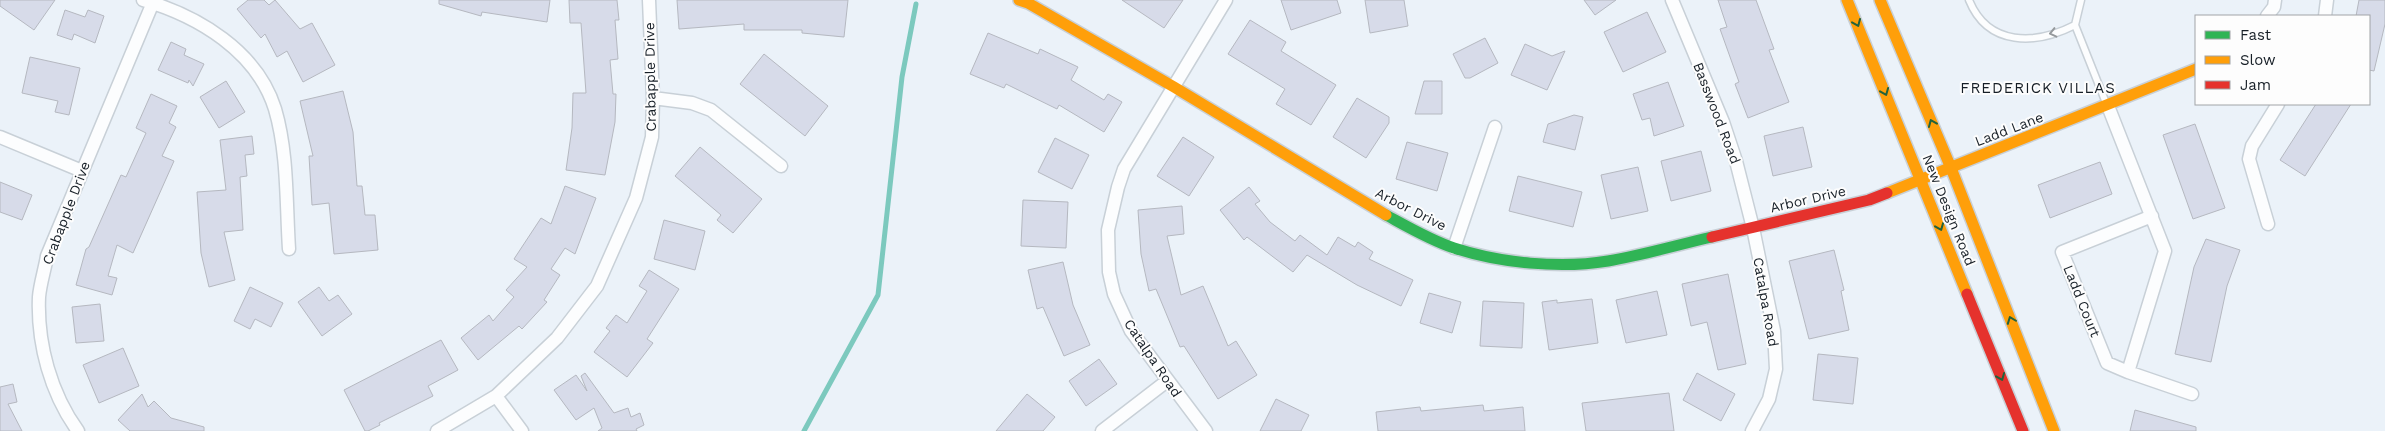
<svg xmlns="http://www.w3.org/2000/svg" width="2385" height="431" viewBox="0 0 2385 431" font-family="'Work Sans',sans-serif">
<style>
.lines{fill:none;stroke-linecap:round;stroke-linejoin:round}
.stream{stroke:#7cc9be;stroke-width:5}
.building{fill:#d7dbe9;stroke:#b5b8c0}
.lane-casing{stroke:#c8d0d7;stroke-width:9}
.street-casing{stroke:#c8d0d7;stroke-width:15}
.fast-casing{stroke:#c8d0d7;stroke-width:14}
.slow-casing{stroke:#c8d0d7;stroke-width:14}
.jam-casing{stroke:#c8d0d7;stroke-width:14}
.lane{stroke:#fcfdfe;stroke-width:6}
.street{stroke:#fcfdfe;stroke-width:12}
.fast{stroke:#30b455;stroke-width:11}
.slow{stroke:#ff9f0a;stroke-width:11}
.jam{stroke:#e5322d;stroke-width:11}
.oneway{stroke:#22623c}
.oneway2{stroke:#95999d}
.labels{text-anchor:middle;dominant-baseline:central;stroke-width:4;stroke-linejoin:round;paint-order:stroke}
.street-label{font-size:14px;fill:#171f27;stroke:#fdfdfd}
.neighbourhood-label{font-size:15px;letter-spacing:1px;fill:#171f27;stroke:#fdfdfd}
</style>
<rect width="100%" height="100%" fill="#ebf2f9"/>
<g class="lines">
<path class="stream" d="M804,431l74,-136 24,-218 14,-73"/>
</g>
<path class="building" d="M0,0h55l-21,30 -34,-24z
M248,0h16l5,5 6,-5 25,29 12,-6 23,42 -32,17 -16,-31 -10,6 -12,-23 -4,4 -24,-29z
M439,0h111l-3,22 -65,-10 -1,4 -42,-12z
M569,0h48l2,20h-4l3,39 -8,1 3,34h3l-1,28 -10,53 -39,-5 6,-42 1,-35h13l-5,-70h-11z
M677,0h171l-4,37 -42,-4v-3h-58v-6l-65,5z
M1122,0h61l-19,28z
M1281,0h56l4,13 -50,17z
M1365,0h39l4,26 -38,7z
M1584,0h32l-21,15z
M1718,0h38l18,49 -5,1 20,52 -41,16 -13,-34 4,-2 -19,-53 7,-2z
M2359,0h26v24l-11,47 -5,-1v-54h-13z
M65,10l20,7 3,-7 16,6 -9,27 -21,-9 -2,6 -15,-5z
M1647,12l19,40 -43,20 -19,-40z
M1250,20l36,22 -5,9 55,34 -25,40 -35,-21 9,-15 -57,-35z
M988,33l50,21 2,-5 38,18 -7,13 33,20 4,-6 14,8 -18,30 -45,-27 -2,4 -51,-25 -2,4 -34,-14z
M1485,38l13,25 -28,15h-5l-12,-24z
M171,42l15,7 -2,6 20,9 -11,22 -4,-6 -1,3 -30,-13z
M1525,44l27,12 13,-5 -18,39 -36,-15z
M764,54l64,52 -23,30 -65,-52z
M30,57l50,11 -11,47 -14,-3 3,-11 -36,-8z
M226,81l19,31 -26,16 -19,-31z
M1424,81h18v33h-27z
M1668,82l16,44 -30,10 -4,-18 -8,2 -9,-26z
M343,91l10,41 4,54h5l3,29h10l3,35 -44,4 -5,-51 -17,2 -3,-49h4l-13,-55z
M151,94l26,12 -8,17 7,4 -14,29 12,5 -41,92 -16,-8 -9,31 9,2 -5,17 -36,-10 10,-36 3,-2 32,-72 5,2 20,-44 -10,-5z
M1357,98l32,19v6l-23,35 -33,-21z
M2316,104h35l-46,72 -25,-16z
M1574,115l9,2 -8,33 -32,-8 5,-18z
M2195,124l30,84 -32,11 -30,-84z
M1803,127l9,40 -39,9 -9,-40z
M252,136l2,18 -9,1 2,21 -7,1 3,53 -19,2 11,48 -26,7 -8,-34 -4,-61 29,-2 -6,-50z
M1183,137l31,20 -25,39 -32,-20z
M1055,138l34,17 -17,34 -34,-17z
M1407,142l41,11 -11,38 -41,-12z
M700,147l62,52 -29,34 -16,-13 4,-5 -46,-39z
M1701,151l10,40 -40,10 -10,-40z
M2100,162l12,32 -62,24 -12,-33z
M1638,167l10,44 -37,8 -10,-44z
M1518,176l64,16 -9,35 -64,-16z
M0,182l32,13 -10,25 -22,-8z
M565,186l31,12 -21,56 -10,-6 -14,21 9,6 -16,25 3,2 -25,27 -3,-3 -41,34 -17,-22 28,-23 4,6 21,-24 -8,-7 21,-23 -13,-8 27,-41 10,6z
M1249,187l11,14 -5,3 15,18 25,19 5,-6 27,20 11,-18 17,10 3,-5 15,10 -4,7 44,21 -12,26 -44,-21 -50,-30 -14,17 -46,-35 -3,3 -24,-30z
M1023,200l45,2 -2,46 -45,-2z
M1182,206l2,28 -17,2 14,59 22,-9 25,60 8,-5 21,34 -39,24 -34,-53 -4,1 -24,-58 -7,2 -8,-37 -3,-44z
M664,220l41,11 -10,39 -41,-11z
M2206,239l34,11 -13,36 -16,76 -36,-8 19,-87z
M1834,250l10,40 -3,1 8,39 -40,9 -20,-78z
M1063,262l10,43 17,40 -26,11 -21,-49 -6,2 -9,-39z
M649,270l30,19 -32,50 6,4 -26,34 -33,-25 16,-21 -4,-3 10,-13 11,8 20,-32 -8,-5z
M1728,274l18,90 -28,6 -11,-48 -16,4 -9,-42z
M250,287l33,16 -12,24 -16,-8 -5,10 -16,-8z
M319,287l10,14 9,-6 14,19 -30,22 -24,-34z
M1657,291l10,44 -41,8 -10,-43z
M1429,293l32,9 -9,31 -32,-10z
M1592,299l6,44 -49,7 -7,-48 15,-2v3z
M1483,301l41,2 -2,45 -42,-2z
M100,304l4,37 -28,2 -4,-36z
M441,340l17,30 -30,16 5,10 -54,27 1,2 -12,6h-3l-21,-41z
M123,348l16,38 -40,17 -16,-38z
M1818,354l40,4 -5,46 -40,-4z
M1099,359l18,25 -31,22 -17,-25z
M585,373l29,40 14,-5 3,9 9,-4 4,12 -8,4 1,2h-39l4,-3 -8,-20 -18,12 -22,-30 22,-15 11,16 -6,-15z
M1697,373l38,21 -14,27 -38,-21z
M13,384l4,18 -9,2 14,27h-22v-44z
M1669,393l5,38h-88l-4,-28z
M142,394l6,13 6,-6 17,17 33,9v4h-74l-12,-11z
M1027,394l28,23 -12,14h-47z
M1276,399l33,16 -8,16h-41z
M1483,405l1,6 39,-4 2,24h-147l-2,-19 44,-5 1,4z
M2135,410l61,17v4h-66z"/>
<g class="lines">
<g class="lane-casing">
<path id="lane" d="M1969,0c19,47 67,45 106,25l6,-25
M2075,25l31,78"/>
</g>
<g class="street-casing">
<path id="street" d="M143,0c55,16 114,51 132,109 13,44 11,94 14,140
M1672,0l51,122 13,39 17,67 21,103 2,38 -7,30 -17,32
M2267,16l7,-9 1,-7
M2325,16l2,-16
M653,98l39,5 19,7 70,56
M2108,106l57,145 -37,121
M0,137l82,34
M2152,216l-90,36 45,111 21,9 64,22
M2268,224l-19,-65 3,-13 26,-42
M1454,248l41,-121
M496,396l26,35
M78,431c-27,-37 -41,-87 -39,-134 1,-13 6,-28 8,-41l107,-256
M437,431l59,-35 61,-58 40,-52 39,-88 16,-61 1,-39 -4,-98
M1102,431l65,-50
M1206,431l-75,-100 -17,-37 -5,-22 -1,-42 10,-43 6,-18 102,-169"/>
</g>
<g class="fast-casing">
<path id="fast" d="M1386,215c22,12 44,25 68,33 46,15 106,21 154,13 35,-6 69,-16 104,-24"/>
</g>
<g class="slow-casing">
<path id="slow" d="M1019,0l9,3 146,84 212,128
M1847,0l120,294
M1880,0l71,168 103,263
M1887,193l309,-124"/>
</g>
<g class="jam-casing">
<path id="jam" d="M1712,237l157,-37 18,-7
M1967,294l56,137"/>
</g>
<use href="#lane" class="lane"/>
<use href="#street" class="street"/>
<use href="#fast" class="fast"/>
<use href="#slow" class="slow"/>
<use href="#jam" class="jam"/>
</g>
<defs><path id="oneway-chevron" d="M-2-3.5L2.5 0L-2 3.5" fill="none" stroke-width="1.6" stroke-linecap="round" stroke-linejoin="round" transform="scale(1.25)"/></defs>
<g class="oneway">
<use href="#oneway-chevron" transform="translate(1857 23) rotate(67)"/>
<use href="#oneway-chevron" transform="translate(1885 92) rotate(68)"/>
<use href="#oneway-chevron" transform="translate(1932 123) rotate(-113)"/>
<use href="#oneway-chevron" transform="translate(1940 227) rotate(68)"/>
<use href="#oneway-chevron" transform="translate(2011 320) rotate(-111)"/>
<use href="#oneway-chevron" transform="translate(2001 377) rotate(68)"/>
</g>
<use class="oneway2" href="#oneway-chevron" transform="translate(2053 33) rotate(167)"/>
<g class="labels">
<g class="street-label">
<text transform="translate(650 77) rotate(-91)">Crabapple Drive</text>
<text transform="translate(1717 113) rotate(69)">Basswood Road</text>
<text transform="translate(2009 129) rotate(-21)">Ladd Lane</text>
<text transform="translate(1808 199) rotate(-13)">Arbor Drive</text>
<text transform="translate(1411 209) rotate(27)">Arbor Drive</text>
<text transform="translate(1949 210) rotate(68)">New Design Road</text>
<text transform="translate(66 213) rotate(-69)">Crabapple Drive</text>
<text transform="translate(2082 301) rotate(68)">Ladd Court</text>
<text transform="translate(1766 302) rotate(80)">Catalpa Road</text>
<text transform="translate(1153 358) rotate(56)">Catalpa Road</text>
</g>
<g class="neighbourhood-label">
<text x="2038" y="88">FREDERICK VILLAS</text>
</g>
</g>
<rect x="2195" y="15" width="175" height="90" fill="#fdfdfd" stroke="#a1a4a7"/>
<rect x="2205" y="31" width="25" height="8" fill="#30b455" stroke="#a1a4a7"/>
<text x="2240" y="40" font-size="15" fill="#171f27">Fast</text>
<rect x="2205" y="56" width="25" height="8" fill="#ff9f0a" stroke="#a1a4a7"/>
<text x="2240" y="65" font-size="15" fill="#171f27">Slow</text>
<rect x="2205" y="81" width="25" height="8" fill="#e5322d" stroke="#a1a4a7"/>
<text x="2240" y="90" font-size="15" fill="#171f27">Jam</text>
</svg>
